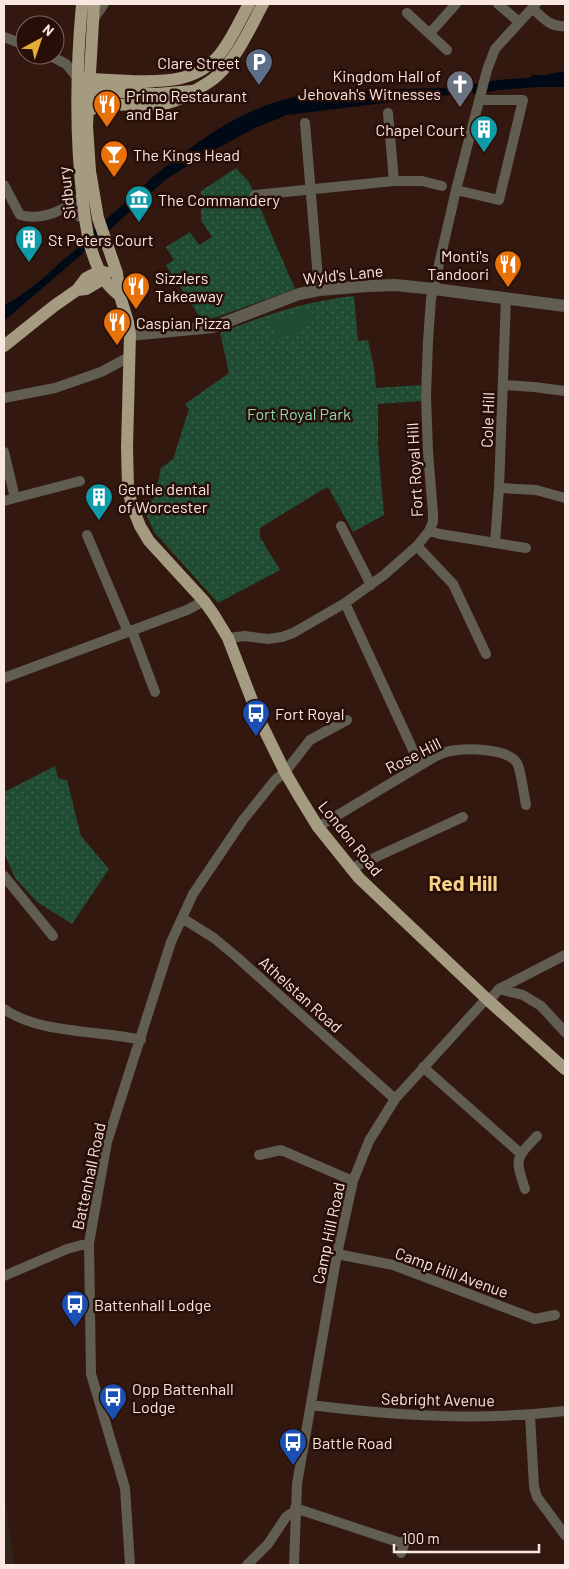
<svg xmlns="http://www.w3.org/2000/svg" width="569" height="1569" viewBox="0 0 569 1569" font-family="Barlow,sans-serif">
<style>
.education{fill:#302516}
.green{fill:url(#green-dots)}
.pitch{fill:#1f4c33}
.water{fill:#000a16}
.lines{fill:none;stroke-linecap:round;stroke-linejoin:round}
.canal{stroke:#000a16;stroke-width:10}
.minor{stroke:#625d51;stroke-width:10}
.tertiary{stroke:#625d51;stroke-width:12}
.primary{stroke:#a49b81;stroke-width:12}
.labels{text-anchor:middle;dominant-baseline:central;stroke-width:5;stroke-linejoin:round;paint-order:stroke}
.poi-label{font-size:16px;fill:#fae7e1;stroke:#270e06;text-anchor:start}
.street-label{font-size:16px;fill:#fae7e1;stroke:#270e06}
.park-label{font-size:16px;fill:#8fd9ac;stroke:#270e06}
.district-label{font-size:21px;font-weight:bold;fill:#f7d289;stroke:#270e06}
</style>
<defs>
<pattern id="green-dots" width="8" height="8" patternUnits="userSpaceOnUse" patternTransform="scale(1.25)"><rect width="8" height="8" fill="#1f4c33"/><path d="M2 2h.1M6 6h.1" fill="none" stroke="#406650" stroke-width="1.8" stroke-linecap="round"/></pattern>
</defs>
<rect width="100%" height="100%" fill="#32180e"/>
<path class="education" d="M4,1495l11,70h-11z"/>
<path class="green" d="M236,168l13,14 46,107 -92,33 -37,-57 8,-5 -8,-13 24,-15 9,13 13,-8 -11,-17v-29z
M354,296l4,45 10,-1 6,27 2,21 45,-3v16l-43,3v42l6,69 -31,17 -25,-45 -8,4 -60,37v9l20,33 -62,33 -64,-71 -13,-29 13,-4 7,-31 12,-9 16,-50 -4,-5 44,-31 -9,-40c45,-18 86,-32 134,-37z
M55,766l3,12 9,2 14,56 28,33 -37,55 -35,-22 -22,-24 -11,-25v-61z"/>
<path class="pitch" d="M312,308l2,12 -16,9 -7,8 -3,-5 -11,10 -8,-22z"/>
<path class="water" d="M565,71v16h-30l-4,-12h14z
M477,85l-2,6 -10,2 -178,22 -32,13 -50,27 -53,33 -4,-7c43,-35 92,-73 147,-84 60,-12 122,-5 182,-12z
M94,237l-12,17 -78,67v-16c34,-16 58,-49 90,-68z"/>
<g class="lines">
<path class="canal" d="M476,89l22,-4 67,-5
M85,245l75,-67"/>
<path class="minor" d="M498,4l21,18
M532,8c10,9 19,20 33,18
M407,13l40,37
M93,20l11,-16
M430,33l26,-29
M4,37l21,8
M49,55l17,9 11,13
M388,113l6,68
M305,123l14,167
M4,185l16,30c22,6 46,-5 62,-19
M456,190l43,10 24,-100h-43
M255,195l139,-14h28l20,5
M65,209l20,10
M503,385l31,2 31,4
M4,398l51,-10 46,-16 28,-15
M4,452l11,46 -11,3
M499,488l37,2 29,8
M15,498l65,-17
M341,526l30,59
M429,531l11,3 86,14
M87,535l41,97
M495,543l4,-55 7,-190
M417,546l36,38 33,70
M345,603l75,162
M132,631l23,61
M228,638l17,-2 23,3 14,-2 11,-4 52,-30 39,-28 33,-29 12,-15 4,-9v-9l-5,-61 -2,-56 2,-55 3,-42 25,-109 31,-120 8,-21 41,-45
M4,678l183,-68 17,-9
M318,827l118,-71c4,-2 9,-4 14,-5 16,-3 58,-3 67,12 4,7 7,33 9,42
M350,869l113,-52
M4,876l49,60
M182,918l32,20 24,20 157,141
M499,989l24,6 18,11 24,26
M489,1001l10,-12 66,-34
M4,1009c35,25 95,21 137,31
M423,1067l97,86
M259,1155l22,-5 72,31
M525,1189c-10,-31 -10,-30 12,-53
M337,1254l56,11 142,54 20,-4
M4,1276l63,-27 22,-6
M311,1405c86,11 168,16 254,6
M530,1415l4,72 3,10 28,38
M295,1508l109,36
M401,1553l6,-17
M130,1565l-5,-77 -34,-114 -2,-131 18,-101 64,-200 22,-48 50,-74 32,-40 10,-8 25,-32 37,-20
M247,1565l21,-21 18,-27 4,-3 5,1
M294,1565l3,-81 40,-230 16,-73 16,-40 26,-42 92,-101"/>
<path class="tertiary" d="M130,335l83,-8 86,-33 20,-4 49,-4 27,-1 39,4 131,17"/>
<path class="primary" d="M82,4c-6,66 -7,132 1,198 3,27 7,54 21,77 4,7 10,12 16,17
M94,4l-7,122 3,45 8,47 19,55 3,23 8,26 2,13 -3,112 1,41 4,18 8,20 9,15 55,60 10,14 14,23 32,83 25,51 14,24 19,31 41,51 130,123 76,68
M82,78c17,2 33,2 50,3 33,1 65,1 88,-27 12,-15 20,-34 29,-50
M90,90l67,4 35,-3
M88,110c26,-9 47,-4 72,-6 13,-1 22,-6 32,-12 9,-5 19,-10 26,-17 20,-19 32,-47 45,-71
M77,290l9,-1 17,-10
M4,346l50,-40 23,-16 9,-12 14,-7 7,2"/>
</g>
<defs>
<g id="parking-pin" transform="scale(1.4375)"><path d="M0 17L-7.5 6A9.5 9.5 0 1 1 7.5 6Z" fill="#5c6f8a" stroke="#270e06"/><path d="M-3.5-5.5H1a3.5 3.5 0 0 1 0 7H-1V5.5H-3.5ZM-1-3.4V-.6H.8a1.4 1.4 0 0 0 0-2.8Z" fill="#fff"/></g>
<g id="church-pin" transform="scale(1.4375)"><path d="M0 17L-7.5 6A9.5 9.5 0 1 1 7.5 6Z" fill="#6b7280" stroke="#270e06"/><path d="M-1.2-6h2.4v3.5h3.3v2.4h-3.3V6h-2.4V-.1h-3.3v-2.4h3.3Z" fill="#fff"/></g>
<g id="restaurant-pin" transform="scale(1.4375)"><path d="M0 17L-7.5 6A9.5 9.5 0 1 1 7.5 6Z" fill="#e8710a" stroke="#270e06"/><path d="M-5-6h1v4h1v-4h1v4h1v-4h1v5L-1.5 .5V6h-2V.5L-5-1ZM5-6V6H3V1.5H1.5Q1.5-4 5-6Z" fill="#fff"/></g>
<g id="building-pin" transform="scale(1.4375)"><path d="M0 17L-7.5 6A9.5 9.5 0 1 1 7.5 6Z" fill="#0f9aa8" stroke="#270e06"/><path d="M-4-6H4V6H1V3H-1V6H-4ZM-2.5-4.3h1.7v1.8h-1.7ZM.8-4.3h1.7v1.8H.8ZM-2.5-1h1.7V.8h-1.7ZM.8-1h1.7V.8H.8Z" fill="#fff"/></g>
<g id="bar-pin" transform="scale(1.4375)"><path d="M0 17L-7.5 6A9.5 9.5 0 1 1 7.5 6Z" fill="#e8710a" stroke="#270e06"/><path d="M-6-5H6L.8 .8V4.5H3.5V6h-7V4.5H-.8V.8Z" fill="#fff"/></g>
<g id="museum-pin" transform="scale(1.4375)"><path d="M0 17L-7.5 6A9.5 9.5 0 1 1 7.5 6Z" fill="#0f9aa8" stroke="#270e06"/><path d="M0-6L6-3V-2H-6V-3ZM-5-1h2V3h-2ZM-1-1h2V3h-2ZM3-1h2V3H3ZM-6 4H6V6H-6Z" fill="#fff"/></g>
<g id="bus-pin" transform="scale(1.4375)"><path d="M0 17L-7.5 6A9.5 9.5 0 1 1 7.5 6Z" fill="#1a4fb4" stroke="#270e06"/><path d="M-5-6H5V4H4V6H2V4H-2V6H-4V4H-5ZM-3.5-4V0h7V-4ZM-3.5 1.2v1.5H-2V1.2ZM2 1.2v1.5H3.5V1.2Z" fill="#fff"/></g>
</defs>
<g fill-rule="evenodd">
<use href="#parking-pin" x="259" y="62"/>
<use href="#church-pin" x="460" y="84"/>
<use href="#restaurant-pin" x="107" y="104"/>
<use href="#building-pin" x="484" y="129"/>
<use href="#bar-pin" x="114" y="154"/>
<use href="#museum-pin" x="139" y="199"/>
<use href="#building-pin" x="29" y="239"/>
<use href="#restaurant-pin" x="508" y="264"/>
<use href="#restaurant-pin" x="136" y="286"/>
<use href="#restaurant-pin" x="117" y="322"/>
<use href="#building-pin" x="99" y="497"/>
<use href="#bus-pin" x="256" y="713"/>
<use href="#bus-pin" x="75" y="1304"/>
<use href="#bus-pin" x="113" y="1397"/>
<use href="#bus-pin" x="293" y="1442"/>
</g>
<g class="labels">
<g class="poi-label">
<text x="240" y="62" text-anchor="end">Clare Street</text>
<text x="441" y="75" text-anchor="end">Kingdom Hall of<tspan x="441" dy="18">Jehovah's Witnesses</tspan></text>
<text x="126" y="95">Primo Restaurant<tspan x="126" dy="18">and Bar</tspan></text>
<text x="465" y="129" text-anchor="end">Chapel Court</text>
<text x="133" y="154">The Kings Head</text>
<text x="158" y="199">The Commandery</text>
<text x="48" y="239">St Peters Court</text>
<text x="489" y="255" text-anchor="end">Monti's<tspan x="489" dy="18">Tandoori</tspan></text>
<text x="155" y="277">Sizzlers<tspan x="155" dy="18">Takeaway</tspan></text>
<text x="136" y="322">Caspian Pizza</text>
<text x="118" y="488">Gentle dental<tspan x="118" dy="18">of Worcester</tspan></text>
<text x="275" y="713">Fort Royal</text>
<text x="94" y="1304">Battenhall Lodge</text>
<text x="132" y="1388">Opp Battenhall<tspan x="132" dy="18">Lodge</tspan></text>
<text x="312" y="1442">Battle Road</text>
</g>
<g class="street-label">
<text transform="translate(66 193) rotate(-97)">Sidbury</text>
<text transform="translate(343 274) rotate(-6)">Wyld's Lane</text>
<text transform="translate(487 420) rotate(-88)">Cole Hill</text>
<text transform="translate(414 470) rotate(-93)">Fort Royal Hill</text>
<text transform="translate(413 755) rotate(-27)">Rose Hill</text>
<text transform="translate(351 838) rotate(51)">London Road</text>
<text transform="translate(301 994) rotate(42)">Athelstan Road</text>
<text transform="translate(88 1176) rotate(-78)">Battenhall Road</text>
<text transform="translate(328 1233) rotate(-78)">Camp Hill Road</text>
<text transform="translate(452 1272) rotate(20)">Camp Hill Avenue</text>
<text transform="translate(438 1399) rotate(1)">Sebright Avenue</text>
</g>
<g class="park-label">
<text x="299" y="413">Fort Royal Park</text>
</g>
<g class="district-label">
<text x="463" y="882">Red Hill</text>
</g>
</g>
<rect width="569" height="1569" fill="none" stroke="#fae7e1" stroke-width="10"/>
<g transform="translate(40 40) rotate(40)"><circle r="24" fill="#270e06" stroke="#7b655e"/>
<path d="M0-4L9 19L0 12L-9 19Z" fill="#e3ae35"/>
<text y="-8" font-size="14" font-weight="bold" text-anchor="middle" fill="#fae7e1">N</text>
</g>
<path d="M394 1544v8h145v-8" fill="none" stroke="#fae7e1" stroke-width="2.5"/>
<text x="402" y="1544" font-size="15" fill="#fae7e1" stroke="#270e06" stroke-width="4" paint-order="stroke">100 m</text>
</svg>
